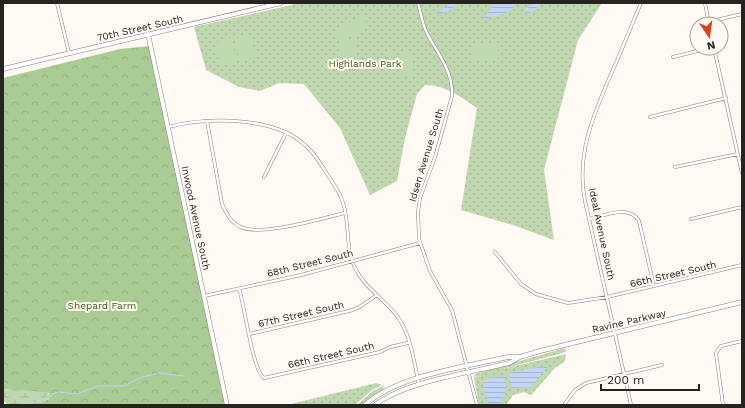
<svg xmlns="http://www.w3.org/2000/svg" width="745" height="408" viewBox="0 0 745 408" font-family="'Work Sans',sans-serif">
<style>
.grass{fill:url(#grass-dots)}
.forest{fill:url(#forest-crowns)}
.wetland{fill:url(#wetland-marsh)}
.garden{fill:#bfd8af}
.water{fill:url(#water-rules)}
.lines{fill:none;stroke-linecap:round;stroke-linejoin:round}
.stream{stroke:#c2d5f7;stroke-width:1}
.street-casing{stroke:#857f7a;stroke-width:3.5}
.secondary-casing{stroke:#857f7a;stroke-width:5}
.street{stroke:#fff;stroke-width:2.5}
.secondary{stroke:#fff;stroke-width:4}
.labels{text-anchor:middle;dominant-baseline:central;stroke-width:4;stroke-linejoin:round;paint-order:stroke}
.street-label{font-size:10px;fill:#262321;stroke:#fff8f3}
.park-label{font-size:10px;fill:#355d0b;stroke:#fff8f3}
</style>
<defs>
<pattern id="grass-dots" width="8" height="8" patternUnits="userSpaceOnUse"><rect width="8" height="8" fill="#bfd8af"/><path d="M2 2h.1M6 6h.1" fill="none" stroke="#a4b996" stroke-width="1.8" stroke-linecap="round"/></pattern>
<pattern id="forest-crowns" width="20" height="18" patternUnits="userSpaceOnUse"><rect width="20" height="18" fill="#aacc94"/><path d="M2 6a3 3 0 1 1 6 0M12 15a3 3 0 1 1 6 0" fill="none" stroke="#92af7f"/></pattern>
<pattern id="wetland-marsh" width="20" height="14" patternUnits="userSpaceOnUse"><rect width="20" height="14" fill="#bfd8af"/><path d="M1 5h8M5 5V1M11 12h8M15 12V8" fill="none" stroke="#a4b996"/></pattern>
<pattern id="water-rules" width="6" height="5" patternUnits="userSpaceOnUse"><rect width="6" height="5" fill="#c2d5f7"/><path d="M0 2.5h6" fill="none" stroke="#a7b7d3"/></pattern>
</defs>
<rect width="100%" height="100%" fill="#fff8f3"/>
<path class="grass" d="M300,3h302l-24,37 -34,130 10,70 -41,-15 -52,-15 16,-102c-16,-11 -32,-23 -52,-23l-8,9 -12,44 -8,43 -27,14 -30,-67 -36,-44 -25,-1 -19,8 -21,-4 -33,-17 -12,-43z
M565,348l1,4 -93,25 2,-3z
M566,354l-1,7 -11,8 -23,26 -7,-3 -11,3 -7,10h-27l-5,-27 8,-4z
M376,383l6,2 -10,5 -17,15h-68z
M383,386l1,2 -22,17h-5l16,-14z"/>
<path class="forest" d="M149,46l76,359h-190l14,-6v-6l-46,-4v-311l117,-29z"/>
<path class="wetland" d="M3,389l43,3 5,4c-9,12 -31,9 -44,9l-4,-5z"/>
<path class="garden" d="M363,16l6,12 -28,13 -6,-12z
M251,35l5,22 -17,4 -5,-22z
M231,38l6,24 -17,4 -5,-23z
M346,40l8,1 3,4 -1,10 -4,6h-3l-6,-4 -5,-8 2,-6z
M498,42v17l-27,1v-16z
M408,52l3,2 3,19 -2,3 -8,1 -2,-2 -4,-19 2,-2z
M392,53l3,12 -6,1 -2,-12z
M384,55l3,11 -6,1 -2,-11z"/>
<path class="water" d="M449,3h10l-11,9 -13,2 11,-7z
M495,3h19c1,13 -24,12 -33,18z
M534,3h7l-5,6 -9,5 -2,-5z
M544,366l3,1 -2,3 -15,17 -19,1 -2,-15z
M503,376c7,11 2,19 -4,29h-10l-6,-18 1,-5 5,-4z"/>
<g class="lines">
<path class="stream" d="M29,405l29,-13 19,2 20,-8h27l15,-8 19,-5 26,3"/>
<g class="street-casing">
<path id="street" d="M57,3l12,50
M418,3c3,10 4,21 9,30 11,22 26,37 25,63l-17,61 -15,41 -2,14 1,27 11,32 22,39 25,95
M705,3l4,21
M708,22l34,-8
M714,48l28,125
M673,57l37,-9
M650,117l76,-19
M207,121l15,83c4,8 8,18 17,22 19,12 83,-8 106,-13
M168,127c39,-10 106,-11 137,18 9,7 16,19 22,29 6,9 13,18 16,29 7,20 2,45 12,65 9,19 29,31 42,48 14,18 17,47 22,68
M675,167l63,-13
M264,177l22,-44
M589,219c15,-3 40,-15 50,2l15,65
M691,219l51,-12
M495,252l26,32 15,10 32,9 39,-6 135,-32
M239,289c6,17 13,80 25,89l116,-26 10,-5 18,-4
M204,296l97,-21 119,-32
M249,334l100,-23 9,-3 19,-13
M564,405l11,-15 11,-7 76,-18
M631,405l-46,-204c-10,-49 11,-92 30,-136 9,-20 17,-41 26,-62
M723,405l-7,-52 5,-7 21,-5"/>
</g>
<g class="secondary-casing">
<path id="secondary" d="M148,34l79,371
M3,69l278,-66
M365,405c33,-30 99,-38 143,-48h12
M375,405c31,-24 95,-32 134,-42l11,-6 20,-6 202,-49"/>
</g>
<use href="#street" class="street"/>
<use href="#secondary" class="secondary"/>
</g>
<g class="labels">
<g class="street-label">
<text transform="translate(140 28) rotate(-13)">70th Street South</text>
<text transform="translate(426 155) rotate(-73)">Idsen Avenue South</text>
<text transform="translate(196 218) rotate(78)">Inwood Avenue South</text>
<text transform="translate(602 234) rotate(78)">Ideal Avenue South</text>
<text transform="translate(310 263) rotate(-14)">68th Street South</text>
<text transform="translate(673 274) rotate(-13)">66th Street South</text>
<text transform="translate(301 314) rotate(-13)">67th Street South</text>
<text transform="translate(629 321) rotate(-13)">Ravine Parkway</text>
<text transform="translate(331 355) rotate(-13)">66th Street South</text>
</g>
<g class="park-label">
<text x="365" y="63">Highlands Park</text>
<text x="102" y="305">Shepard Farm</text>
</g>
</g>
<rect width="745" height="408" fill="none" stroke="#262321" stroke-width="8"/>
<g transform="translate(709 36) rotate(167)"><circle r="19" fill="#fff8f3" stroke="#a8a39f"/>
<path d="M0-3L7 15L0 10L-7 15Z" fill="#d04722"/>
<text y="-6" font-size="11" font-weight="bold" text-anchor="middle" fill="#262321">N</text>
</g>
<path d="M601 384v6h98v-6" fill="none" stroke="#262321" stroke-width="2"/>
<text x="607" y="384" font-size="12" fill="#262321" stroke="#fff8f3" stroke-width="3" paint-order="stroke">200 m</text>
</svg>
